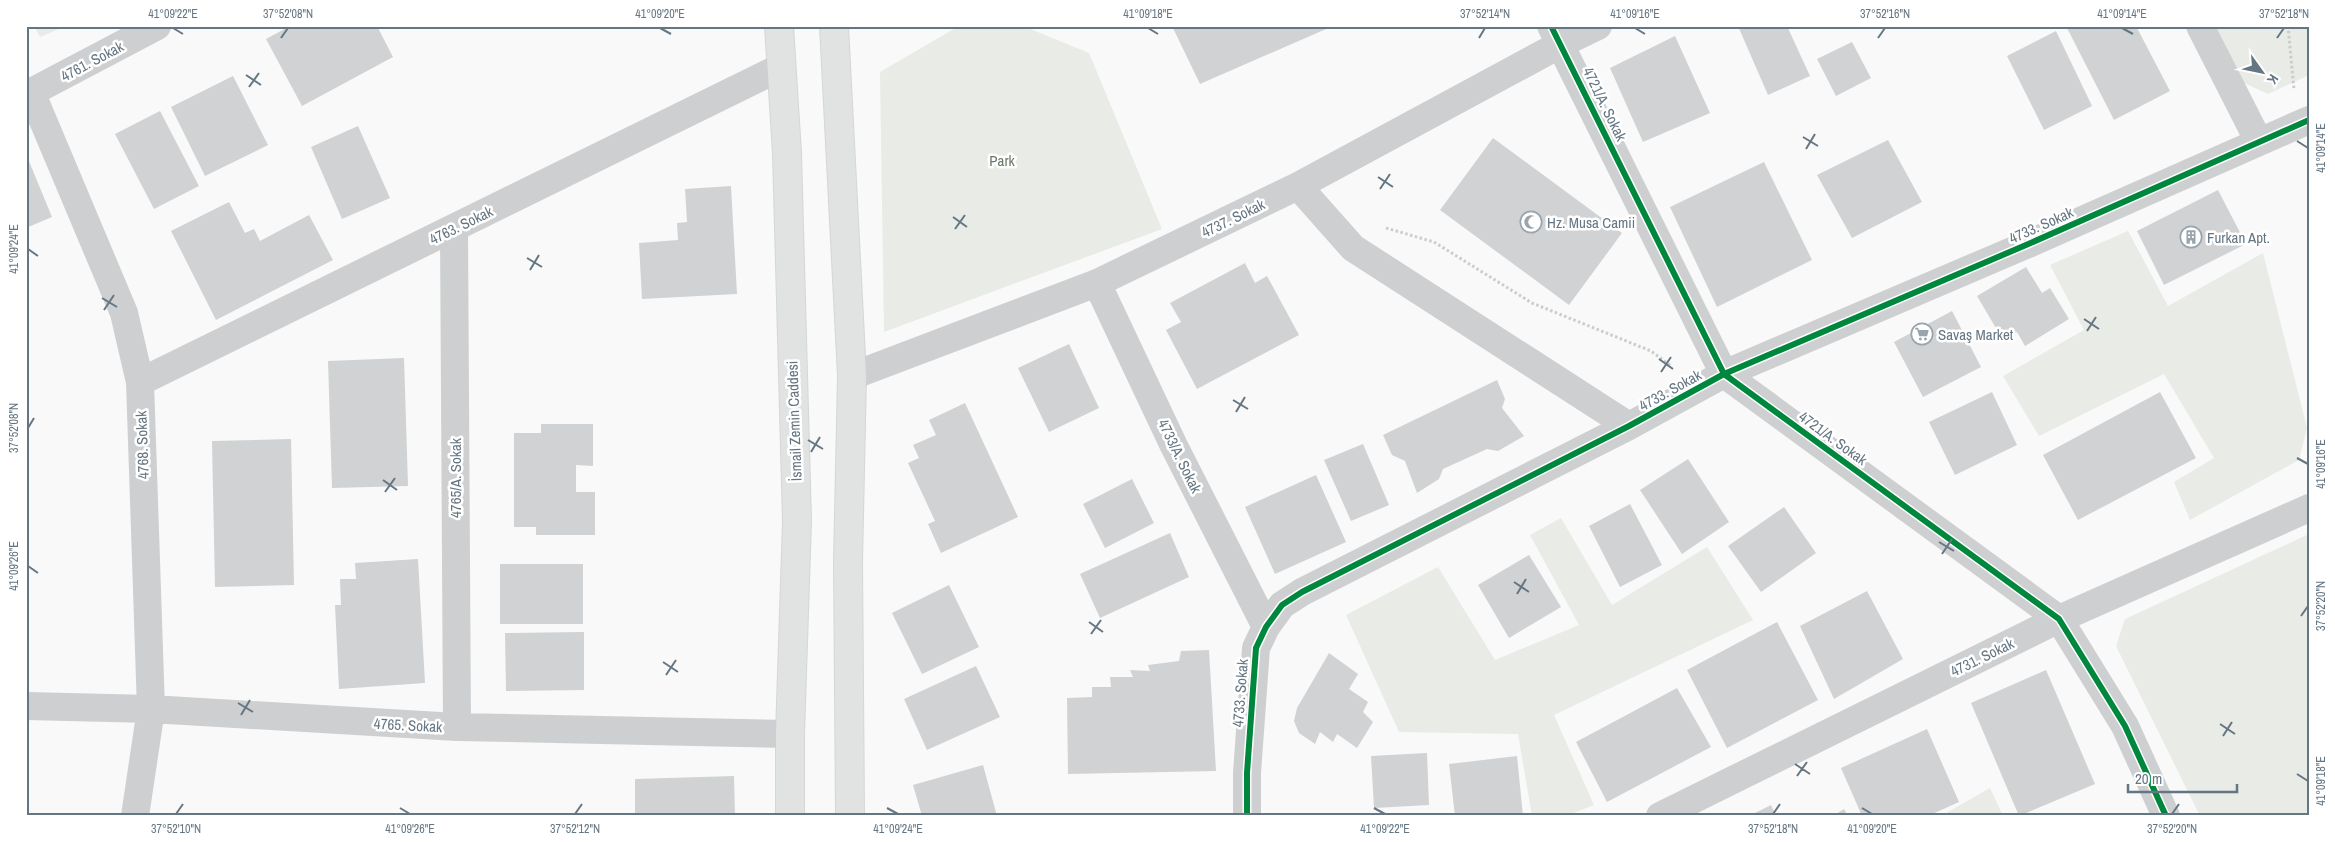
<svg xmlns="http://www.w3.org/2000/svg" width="2335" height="842" viewBox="0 0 2335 842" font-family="'Archivo Narrow',sans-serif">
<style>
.green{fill:#e8ebe6}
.building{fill:#d0d2d3}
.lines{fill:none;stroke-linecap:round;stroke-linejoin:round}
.secondary-casing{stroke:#d5d6d7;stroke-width:30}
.path{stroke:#cbcccd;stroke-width:3;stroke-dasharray:2.5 2.5;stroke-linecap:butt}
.minor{stroke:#cecfd0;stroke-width:28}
.secondary{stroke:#e1e2e2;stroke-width:28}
.cycleway-casing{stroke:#fff;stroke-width:9}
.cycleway{stroke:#00873e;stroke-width:6}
.ticks{fill:none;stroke:#657683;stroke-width:2}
.labels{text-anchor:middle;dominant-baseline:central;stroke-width:5;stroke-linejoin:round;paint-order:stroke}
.street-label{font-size:15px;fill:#657683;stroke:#fff}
.park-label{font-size:15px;fill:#687a64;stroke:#fff}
.poi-label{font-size:15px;fill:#657683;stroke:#fff;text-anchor:start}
.neatline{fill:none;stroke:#657683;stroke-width:2}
.ticks-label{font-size:12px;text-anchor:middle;fill:#657683}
</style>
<rect width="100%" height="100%" fill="#f9f9f9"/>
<path class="green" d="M34,26h32l-26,11z
M959,26h64l66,27 73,176 -278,103 -4,-260z
M2215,26h94v49l-41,19 -24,-11z
M2128,231l40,75 95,-53 44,175 -8,32 -109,60 -16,-38 40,-24 -50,-84 -125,62 -36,-60 81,-46 -34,-65z
M1561,518l51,87 95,-58 46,73 -199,95 40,90 -28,11h-34l-14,-82 -119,-2 -53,-117 92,-48 57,93 84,-35 -49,-90z
M2309,534v282h-109l-84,-170 9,-27z
M1990,788l13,28h-62z"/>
<path class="building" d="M290,26h87l16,31 -91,49 -36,-67z
M1172,26h161l-133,58z
M1738,26h49l23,50 -42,19z
M2066,26h70l34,65 -56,29z
M2056,31l36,75 -48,24 -37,-74z
M1675,36l35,77 -67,29 -33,-74z
M1852,42l19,36 -35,18 -19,-37z
M233,76l35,69 -63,31 -34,-69z
M160,111l39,75 -45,23 -39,-75z
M358,126l32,72 -48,21 -31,-72z
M1493,138l129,95 -53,72 -129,-95z
M1888,140l34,62 -70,36 -35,-63z
M26,154l26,63 -26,11z
M1764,162l48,98 -95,47 -47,-100z
M731,186l6,108 -95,5 -3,-56 39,-3 -1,-17 10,-1 -2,-33z
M2218,190l28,54 -82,41 -27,-54z
M229,202l16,31 9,-4 6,12 49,-26 24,45 -117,60 -45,-89z
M1245,263l10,20 12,-7 32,59 -102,54 -31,-59 15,-8 -11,-19z
M2026,267l16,26 8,-5 19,31 -44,27 -8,-14 -14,8 -26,-44z
M1952,311l29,56 -58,30 -29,-55z
M1069,344l30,64 -50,24 -31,-64z
M404,358l4,128 -76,2 -4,-127z
M1497,380l8,19 -3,9 22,28 -26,15 -11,-2 -44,20 -4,10 -22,14 -12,-32 -13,-6 -9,-20z
M1992,392l25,53 -62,30 -26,-53z
M2160,392l36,66 -118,62 -35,-65z
M965,403l53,114 -77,36 -13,-29 7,-3 -27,-58 11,-5 -6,-13 23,-10 -7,-15z
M26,410h3l-1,15h-2z
M541,424h52v42l-17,-1v27h19v43h-59v-8h-22v-94h27z
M291,439l3,146 -79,2 -3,-146z
M1363,444l26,61 -38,16 -27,-61z
M1688,459l41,63 -47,32 -42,-64z
M1316,475l30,67 -71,32 -30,-67z
M1132,479l22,44 -49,25 -22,-44z
M1630,504l32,61 -42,22 -31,-61z
M1784,507l32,46 -55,39 -33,-46z
M1170,533l19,44 -89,41 -20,-44z
M1529,555l32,52 -52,31 -31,-53z
M418,559l7,124 -86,6 -4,-84h6l-1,-26h16l-1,-16z
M500,564h83v60h-83z
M949,585l30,62 -57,27 -30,-61z
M1867,591l36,68 -69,40 -34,-73z
M1777,622l41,78 -91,48 -40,-78z
M584,632v58l-78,1 -1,-58z
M1209,650l7,121 -148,3 -1,-76 25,-1v-10h19l-1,-10h23l-3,-7 20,1 -2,-6 31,-4 2,-10z
M1329,653l29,21 -9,15 19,13 -5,10 10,10 -16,26 -20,-14 -4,8 -13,-10 -5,12 -16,-11 -5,-12 3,-13z
M976,666l24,51 -73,33 -23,-51z
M2046,670l49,114 -76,32 -48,-113z
M1677,688l34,59 -104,55 -31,-60z
M1927,729l32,73 -31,14h-66l-21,-48z
M1427,753l2,52 -55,3 -3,-52z
M1517,756l6,60h-68l-6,-52z
M983,765l14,51h-75l-9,-31z
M734,776l1,40h-100v-37z
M1771,805l5,11h-27z
M1844,809l4,7h-15z"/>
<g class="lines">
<g class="secondary-casing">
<path id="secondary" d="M779,26l8,127 10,368 -7,213v82
M834,26l18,350 -4,185 2,255"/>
</g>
<path class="path" d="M2288,26l6,64
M1386,228l48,14 98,61 119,48 20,15"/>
<path class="minor" d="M1551,26l173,348 335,245 66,107 41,90
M2200,26l59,116
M31,92l93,221 16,69 11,327 -16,107
M26,95l131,-69
M1298,186l55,62 276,178
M454,229l3,498
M1097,283l76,161 93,183
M852,376l245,-93 201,-97 263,-142 37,-18
M140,382l641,-315
M26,706l125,3 306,18 333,7
M1247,816v-43l9,-125 10,-21 16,-22 20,-13 327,-166 95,-52 302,-129 283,-125
M1660,816l399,-197 250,-111"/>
<use href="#secondary" class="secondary"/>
<g class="cycleway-casing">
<path id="cycleway" d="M1551,26l173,348 335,245 66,107 41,90
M1247,816v-43l9,-125 10,-21 16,-22 20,-13 327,-166 95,-52 302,-129 283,-125"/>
</g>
<use href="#cycleway" class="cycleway"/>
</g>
<path class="ticks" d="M173,28l10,6M660,28l11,6M1148,28l10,6M1635,28l10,6M2122,28l11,6M281,38l7,-10M1479,38l6,-10M1878,38l7,-10M2277,38l7,-10M246,75l15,10M249,87l10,-14M1803,137l15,9M2297,141l11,7M1806,149l9,-15M1378,177l15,10M1380,189l10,-15M953,217l14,10M955,229l10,-14M28,249l10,7M527,258l15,9M530,270l9,-15M102,298l15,9M104,310l10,-15M2084,319l15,10M2087,331l9,-14M1659,359l14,10M1661,372l10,-15M1233,400l15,9M1236,412l9,-15M28,428l6,-10M808,440l15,9M811,452l9,-15M2297,458l11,6M383,480l14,10M385,492l10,-14M1939,542l15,9M1942,554l10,-15M28,566l10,7M1514,582l15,10M1517,594l9,-15M2301,616l7,-10M1089,622l14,10M1091,634l10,-14M663,662l15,10M666,675l10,-15M238,703l15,9M241,715l9,-15M2220,724l15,10M2223,736l9,-14M1795,764l15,10M2297,774l11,7M1797,776l10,-14M400,808l10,6M887,808l11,6M1374,808l11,6M1862,808l10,6M176,814l7,-10M575,814l7,-10M1773,814l7,-10M2172,814l7,-10"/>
<defs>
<g id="mosque-ring" transform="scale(1.125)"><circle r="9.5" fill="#fff" stroke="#99a4ac" stroke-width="1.5"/><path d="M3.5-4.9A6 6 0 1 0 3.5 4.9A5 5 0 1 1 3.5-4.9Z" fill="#99a4ac"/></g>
<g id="building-ring" transform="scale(1.125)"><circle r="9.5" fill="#fff" stroke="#99a4ac" stroke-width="1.5"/><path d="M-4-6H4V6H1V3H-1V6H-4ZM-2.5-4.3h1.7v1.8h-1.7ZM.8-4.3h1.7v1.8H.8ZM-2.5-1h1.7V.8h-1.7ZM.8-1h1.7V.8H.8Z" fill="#99a4ac"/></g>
<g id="supermarket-ring" transform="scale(1.125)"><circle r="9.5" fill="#fff" stroke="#99a4ac" stroke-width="1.5"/><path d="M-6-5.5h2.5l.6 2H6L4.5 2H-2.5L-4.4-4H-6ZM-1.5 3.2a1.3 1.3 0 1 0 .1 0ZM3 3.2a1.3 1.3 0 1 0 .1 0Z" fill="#99a4ac"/></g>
</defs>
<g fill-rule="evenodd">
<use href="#mosque-ring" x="1531" y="222"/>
<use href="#building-ring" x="2191" y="237"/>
<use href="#supermarket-ring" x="1922" y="334"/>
</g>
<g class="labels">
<g class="street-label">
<text transform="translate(92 61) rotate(-28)">4761. Sokak</text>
<text transform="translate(1605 104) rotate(64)">4721/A. Sokak</text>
<text transform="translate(1233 218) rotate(-26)">4737. Sokak</text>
<text transform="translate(461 225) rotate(-26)">4763. Sokak</text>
<text transform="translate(2041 225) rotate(-24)">4733. Sokak</text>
<text transform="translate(1670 390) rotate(-29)">4733. Sokak</text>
<text transform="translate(794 421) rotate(-92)">İsmail Zemin Caddesi</text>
<text transform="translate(1833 438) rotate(36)">4721/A. Sokak</text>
<text transform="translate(142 445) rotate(-92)">4768. Sokak</text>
<text transform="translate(1180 456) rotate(64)">4733/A. Sokak</text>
<text transform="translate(455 478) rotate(-90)">4765/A. Sokak</text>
<text transform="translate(1982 657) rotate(-26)">4731. Sokak</text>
<text transform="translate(1240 693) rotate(-86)">4733. Sokak</text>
<text transform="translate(408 725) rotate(3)">4765. Sokak</text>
</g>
<g class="park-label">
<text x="1002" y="160">Park</text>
</g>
<g class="poi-label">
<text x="1547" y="222">Hz. Musa Camii</text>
<text x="2207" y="237">Furkan Apt.</text>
<text x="1938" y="334">Savaş Market</text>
</g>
</g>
<rect width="2335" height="842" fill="none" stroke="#ffffff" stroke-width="55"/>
<g transform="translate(2262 72) rotate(123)" stroke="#ffffff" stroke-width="4" paint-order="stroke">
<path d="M0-4L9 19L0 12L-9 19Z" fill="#657683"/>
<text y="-8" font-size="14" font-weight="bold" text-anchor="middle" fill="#657683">K</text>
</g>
<path d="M2128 784v8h109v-8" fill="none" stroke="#657683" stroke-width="2.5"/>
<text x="2135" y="784" font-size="15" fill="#657683" stroke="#ffffff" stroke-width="4" paint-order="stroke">20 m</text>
<rect x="28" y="28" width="2280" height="786" class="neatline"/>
<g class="ticks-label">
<text x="173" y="18">41°09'22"E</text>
<text x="288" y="18">37°52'08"N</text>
<text x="660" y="18">41°09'20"E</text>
<text x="1148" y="18">41°09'18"E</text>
<text x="1485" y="18">37°52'14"N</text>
<text x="1635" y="18">41°09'16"E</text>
<text x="1885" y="18">37°52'16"N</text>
<text x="2122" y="18">41°09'14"E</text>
<text x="2284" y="18">37°52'18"N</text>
<text transform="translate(2321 148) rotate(-90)" y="4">41°09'14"E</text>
<text transform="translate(14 249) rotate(-90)" y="4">41°09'24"E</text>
<text transform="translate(14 428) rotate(-90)" y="4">37°52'08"N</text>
<text transform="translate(2321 464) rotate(-90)" y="4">41°09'16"E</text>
<text transform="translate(14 566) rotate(-90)" y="4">41°09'26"E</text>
<text transform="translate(2321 606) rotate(-90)" y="4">37°52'20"N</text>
<text transform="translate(2321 781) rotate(-90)" y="4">41°09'18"E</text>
<text x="176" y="833">37°52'10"N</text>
<text x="410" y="833">41°09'26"E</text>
<text x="575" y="833">37°52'12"N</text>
<text x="898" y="833">41°09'24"E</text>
<text x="1385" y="833">41°09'22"E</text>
<text x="1773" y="833">37°52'18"N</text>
<text x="1872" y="833">41°09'20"E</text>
<text x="2172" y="833">37°52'20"N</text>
</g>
</svg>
